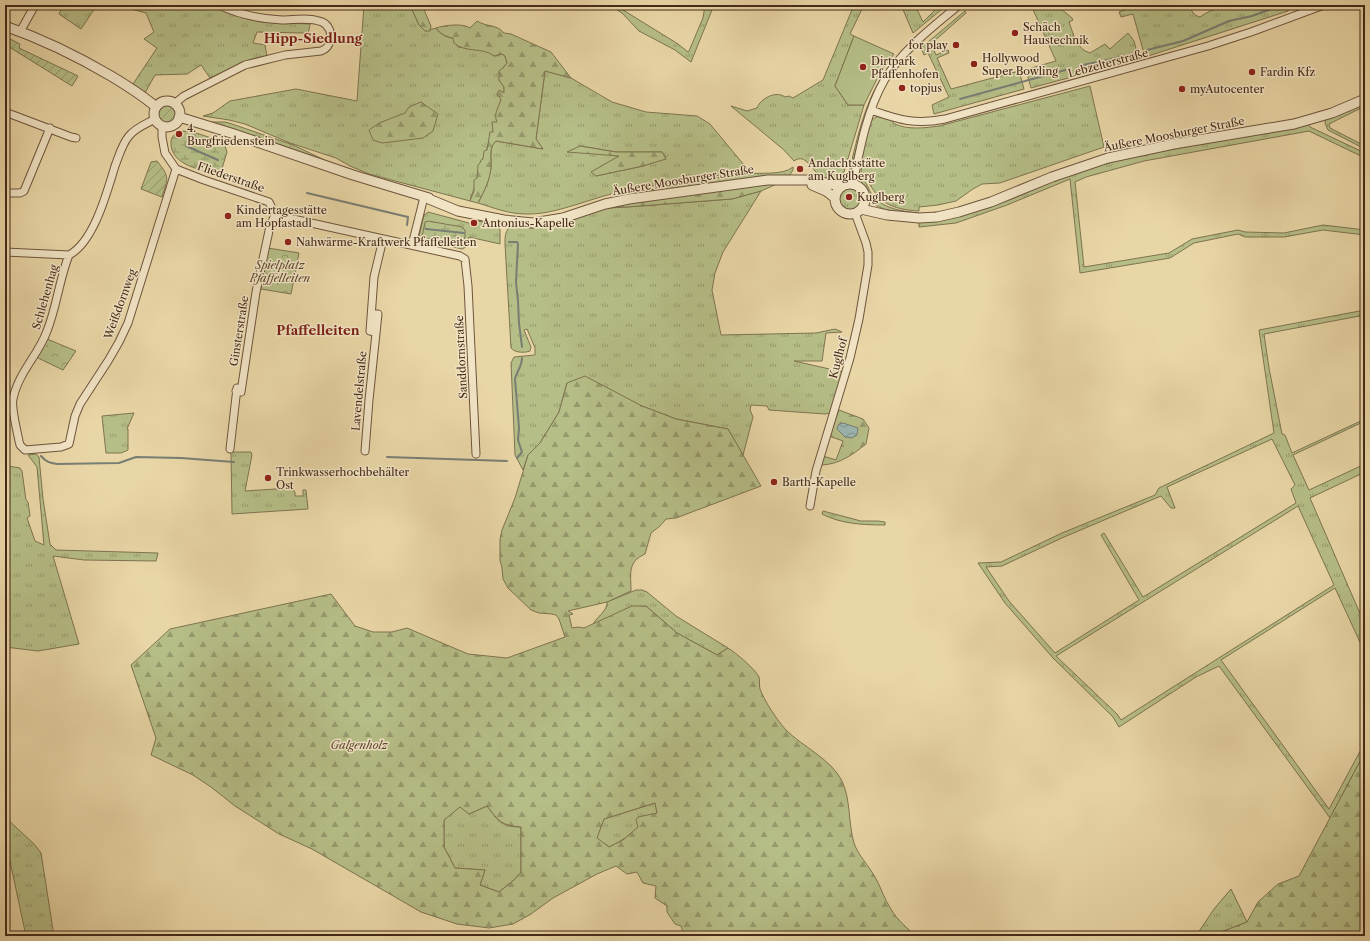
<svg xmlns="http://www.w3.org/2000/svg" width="1370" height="941" viewBox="0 0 1370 941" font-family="'Libre Caslon Text',serif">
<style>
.grass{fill:url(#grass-tufts);stroke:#7e7450;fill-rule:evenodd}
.forest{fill:url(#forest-firs);stroke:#7e7450;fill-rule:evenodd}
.wetland{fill:url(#wetland-marsh);stroke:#7e7450}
.park{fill:url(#park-crowns);stroke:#7e7450}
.garden{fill:url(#garden-furrows);stroke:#7e7450}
.pitch{fill:#b6be87;stroke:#7e7450}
.water{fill:url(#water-waves);stroke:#797e74}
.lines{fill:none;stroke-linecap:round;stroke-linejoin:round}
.stream{stroke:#797e74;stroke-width:2}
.minor-casing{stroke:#6e543c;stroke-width:9}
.tertiary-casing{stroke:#6e543c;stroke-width:11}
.minor{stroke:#f1e4c5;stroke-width:7}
.tertiary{stroke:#f1e4c5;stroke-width:9}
.poi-dot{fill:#8f2418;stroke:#f1e4c5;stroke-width:1.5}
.labels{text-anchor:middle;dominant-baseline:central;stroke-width:3;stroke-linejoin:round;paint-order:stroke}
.poi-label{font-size:11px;fill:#452918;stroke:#f1e4c5;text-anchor:start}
.street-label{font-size:11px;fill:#452918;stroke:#f1e4c5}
.park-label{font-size:11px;font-style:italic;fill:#5c472e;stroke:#f1e4c5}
.quarter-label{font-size:13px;font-weight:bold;fill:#7a1f14;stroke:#f1e4c5}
</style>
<defs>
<pattern id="grass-tufts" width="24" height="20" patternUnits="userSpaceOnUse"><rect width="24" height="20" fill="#b6be87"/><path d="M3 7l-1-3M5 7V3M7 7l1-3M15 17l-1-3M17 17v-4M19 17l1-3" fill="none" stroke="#969a6d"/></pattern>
<pattern id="forest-firs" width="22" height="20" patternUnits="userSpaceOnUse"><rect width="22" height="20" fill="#b6be87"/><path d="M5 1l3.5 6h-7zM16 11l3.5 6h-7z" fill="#969a6d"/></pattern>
<pattern id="wetland-marsh" width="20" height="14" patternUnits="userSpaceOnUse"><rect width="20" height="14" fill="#b6be87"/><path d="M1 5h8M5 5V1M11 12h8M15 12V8" fill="none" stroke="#969a6d"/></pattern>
<pattern id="park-crowns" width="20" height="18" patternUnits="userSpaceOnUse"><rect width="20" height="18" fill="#b6be87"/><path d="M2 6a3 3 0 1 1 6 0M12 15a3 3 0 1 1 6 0" fill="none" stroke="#969a6d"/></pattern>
<pattern id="garden-furrows" width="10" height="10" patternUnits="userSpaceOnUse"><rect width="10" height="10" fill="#b6be87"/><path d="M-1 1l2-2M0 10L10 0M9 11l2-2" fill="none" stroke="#969a6d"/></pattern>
<pattern id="water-waves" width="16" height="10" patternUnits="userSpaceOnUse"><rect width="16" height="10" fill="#9cb7b2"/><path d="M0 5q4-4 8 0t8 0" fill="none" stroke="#819590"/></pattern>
</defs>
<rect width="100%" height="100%" fill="#e9d6a6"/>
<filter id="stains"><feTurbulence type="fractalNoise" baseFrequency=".005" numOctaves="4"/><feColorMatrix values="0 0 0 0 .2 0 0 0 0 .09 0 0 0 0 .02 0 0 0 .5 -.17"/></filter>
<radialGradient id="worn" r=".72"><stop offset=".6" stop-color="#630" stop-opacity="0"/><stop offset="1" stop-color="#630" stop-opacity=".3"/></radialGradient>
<path class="grass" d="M63,5h34l-16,24 -22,-15z
M116,5h98l29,13 18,4 49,2 -2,11 -4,-2 -47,-1 -4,11 12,2 2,11 -21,6 -36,16 -9,-13 -14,9 -32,1 -10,18 -12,-9 24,-36 -13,-9 10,-7 -8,-19z
M364,5h46l9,20 6,6 11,-3c4,6 11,10 17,10l5,9 30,4 6,5 8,-2 3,2 2,7 -4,5 -4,12 5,7v6l-6,15 -1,15 -4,-1v10l-6,15v4l-9,20 -1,7 -7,23 -101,-27 -19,-8 -14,-8 -46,-15 -45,-19 -16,-4 -26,-4 10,-3 17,-12 66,-12 61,12z
M609,5h6l63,39 10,8 1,-1 14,-33 2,-13h9l-23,57 -16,-12 -36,-19 -17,-18z
M854,5h10l-14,29 4,2 -19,50 13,19h16l-20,67c-8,9 -21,8 -29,-1 -6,-6 -11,-17 -21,-10l-10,-11 -53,-44 16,5 10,-3c3,-9 19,-18 28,-11l4,-1 4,2 30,-18z
M901,5h14l8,17 17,-17h7l-34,28z
M1031,5h29l1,4 11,9 1,2 -4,2c5,13 7,27 21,31l15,-9 5,5 18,-16 6,8 5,18 -108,29 -3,-11v-8l28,-8z
M1130,5h60c2,7 3,10 10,12 23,-17 61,-12 88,-12l2,4 -2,2 -143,46 -12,-43 -12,3 -2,-5 12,-4z
M965,11l1,2 -35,31 5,11 12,-5 1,3 -12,5 14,31 68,-18 5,18 -90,25 -2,-9 17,-8 -21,-44 -4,2 -3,-7z
M887,69h2l-15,26 -7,16 -17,61h-1c9,-37 16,-72 38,-103z
M545,71l26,7 41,24 34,10 51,4 13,8 39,47c-43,6 -86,12 -129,21 -30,6 -64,23 -94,22 -17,0 -32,-6 -48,-11 6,-11 11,-22 13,-35 1,-10 -3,-20 5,-27l47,8 -7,-10zM580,146l36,6h46l4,6 -23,8 -47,10 -4,-4 28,-16z
M1090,86l14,61 -104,36 -18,1 -9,5 -17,12 -18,4 -19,2v4c-17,-1 -35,-4 -45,-20 -5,-7 -7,-13 -13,-18 1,-11 3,-51 15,-56 3,-1 12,1 15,3 4,3 0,2 4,4 13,6 30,4 44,2z
M1365,102v4l-36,18 1,4 35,18v3l-37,-19 -3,-7 1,-4z
M212,122h13l7,2 61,21 40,19z
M1308,124l2,3 55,26v5l-56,-27 -165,30 -58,16 -11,5 9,85 85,-14 23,-14 46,-9 7,2 39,1 39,-8 42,5v5l-42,-5 -39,7h-39l-7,-3 -44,9 -24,15 -90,15 -10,-94 -63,26 -51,18 -37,4v-5l196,-62z
M793,167v3l-4,6 -183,24c46,-11 92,-21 139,-26 13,-2 38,2 48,-7z
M860,177c6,4 8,10 11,16 11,16 30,18 48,20v2c-11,0 -44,-5 -49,-15 -2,-3 -2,-6 -3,-9 -3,-6 -6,-6 -7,-14z
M838 198a12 12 0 1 1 24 0a12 12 0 1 1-24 0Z
M761,191l-38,61 -8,21 -3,17 9,45 95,-2 19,-4 7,3 -16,1 -4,28h-28l49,11 -12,41 -6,1 -56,-4 -2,-4 -16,-1 -1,5 3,7 -10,38 -15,-26 -52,-10 -34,-13 -75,-23 -8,29 -19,31 -12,12 -5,15 -8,-15 -4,-92 3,-6 21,-2v-7l-8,-19 -3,1 7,17 -1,4c-5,2 -15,2 -19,-3l-6,-104c0,-8 0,-13 6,-18l21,2 30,-5 44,-15 21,-1 105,-8z
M428,212l41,11 2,3 4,2 3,-7 20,5 2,4v14l-31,-7 -3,10 -4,2 -42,-10 -1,-3 5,-21z
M1365,310v5l-101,19 5,34 13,66 3,1 7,18 73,-34v2l-72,34 16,35 56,-26v8l-55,26 55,127v28l-30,-65 -114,72 108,149 35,-65 1,-8v16l-35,66 -111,-152 -23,11 -77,50 -6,-10 -60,-59 -48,-55 -27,-40 23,-1 61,-29 93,-38 4,-7 115,-55 -15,-103zM1272,439l23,46 -4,4 5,14 -153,94 -39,-64 -3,2 38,65 -84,53 -46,-52 -23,-34 16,-1 62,-29 97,-41 10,12h4l-8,-21zM1298,506l36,79 -213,135 -4,-6 -61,-58z
M134,413l-7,16h1v21l-7,3h-15l-4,-37z
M231,452h20l1,3 -7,36 46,-3 4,4v4h8v-6h3l2,19 -76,5z
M36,454l3,3 4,42 7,45 6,6 102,3 -2,8 -72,-1 -31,-4 26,88 -41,7 -33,-4v-185l3,1v3l12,2 2,3 4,29 2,2 2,14 -3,2 8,23 9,4 -7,-78 -9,-12z
M823,511l38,10h17l7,1v3c-21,0 -44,-1 -63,-11z
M636,590h6l5,2 29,24 52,32 -11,7 -40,-22 -31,-27 -53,18c4,-7 15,-14 14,-22z
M655,803l2,10c-16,12 -30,26 -48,34l-13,-9 8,-19z
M460,806l9,8 18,-8c11,14 13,21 34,21v45l-7,8 -15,12 -19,-7 5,-15 -30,-2 -11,-21v-27z
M5,817l29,27 7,9 13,83h-28l-21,-98z
M1231,889l16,33 -26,10 -3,4h-22l18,-27z"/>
<path class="forest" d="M410,5h12l9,21 -1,5h-5l-6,-6z
M477,21c9,6 20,3 27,12l7,1 40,18 20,26 -26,-7 -9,68 7,10 -47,-8c-7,6 -5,15 -5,24 0,14 -7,26 -13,38l-8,-2 4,-10v-11l3,-2 1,-13 2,-2 1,-3 2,-1 1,-8 3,-1 3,-18h3l-1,-10h5c-4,-8 2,-15 4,-23l-4,-4 2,-5 5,3v-6l-5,-7v-9l4,-3 4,-5 -2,-7 -3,-2 -8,2c-11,-9 -29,-3 -40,-13l-1,-5c-6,-1 -13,-4 -17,-10 9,-3 27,-5 34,0z
M421,102l17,12 -5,17 -10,7 -41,5 -9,-3 -4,-10 10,-7 26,-10 4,-6z
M580,146l36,6h46l4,7 -23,7 -47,10 -5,-4 28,-16 -52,-4z
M779,183l-18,8 -29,8 -105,8 -21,1 23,-5z
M585,376l57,30 34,13 52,10 33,57 -85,32 -10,1 -6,7 -9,7 -6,21c-18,8 -14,20 -14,37l-24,11 -39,9 5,3 -4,1 3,13 6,-1 6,1 48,-22h14l31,27 40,22 11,-7c8,5 27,21 31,29 1,4 0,8 1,12 5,13 17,31 26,41 17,17 45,29 56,51 9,19 6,42 12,62 4,12 15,23 21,34 6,10 9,22 16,32 6,11 16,19 25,27h-223l-3,-2 -6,2 -3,-10 -6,-2 -8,-12v-6l-12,-8 1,-12 -13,-3 -6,-11 -10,2 -11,-8 -19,8 -44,24 -22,16 -18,10 -24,4 -32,-4 -36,-12 -109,-63 -33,-15 -44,-28 -24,-19 -18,-12 -42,-20 5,-17 -25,-73 39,-36 161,-35 24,32 18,6h19l15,-4 61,26 39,4 58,-21 -6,-18 -3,-4 -4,-1 -13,-1 -8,-3 -23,-22 -5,-9 -1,-11 -2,-8v-21l2,-9 13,-32 13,-43 12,-12 19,-31 8,-29zM655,803l2,10 -19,4 -2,3 2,7 -15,13 -14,7 -12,-9 7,-19zM487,806c12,15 13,19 34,21v45l-7,8 -15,12 -19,-7 5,-15 -30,-2 -11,-21v-27l16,-13 9,7z
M839,410l24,9 6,9 -3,16c-14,11 -26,20 -44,21l1,-9 13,4 7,-19 -14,-5z
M1365,752v184h-147l3,-4 26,-10 11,-20 20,-18 21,-8z"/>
<path class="wetland" d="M181,131c15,0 29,7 43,12l3,9 -7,23c-17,-5 -50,-9 -49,-33 0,-6 5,-9 10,-11z
M428,221l34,6 3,3v7l-2,8 -3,1 -38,-9 3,-15z"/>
<path class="park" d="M268,248l31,5 -8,41 -30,-5z
M47,339l29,12 -13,19 -27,-13z"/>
<path class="garden" d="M8,38l12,6 -1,4 59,28 -6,10 -66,-41z
M157 114a10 10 0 1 1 20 0a10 10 0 1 1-20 0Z
M157,161c13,16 11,17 5,36l-21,-8 10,-27z"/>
<path class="pitch" d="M854,36l40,18 -13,17 -17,34h-16l-13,-19z"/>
<path class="water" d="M843,423l15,5 -1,7 -5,3 -7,-1 -8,-8 2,-5z"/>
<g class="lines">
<path class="stream" d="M1147,50l36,-9 46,-20 23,-5 30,-11
M1079,66l56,-12
M960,99l109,-30
M186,146l32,14
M307,193l101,24 -1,8
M426,229l38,4
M509,242h8l1,2 -2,38 2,19 1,22 3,24
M41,456c5,6 9,7 16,8l62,-1 17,-6 45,1 53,4
M387,457l120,4
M517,458l5,-6 -4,-12 1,-12 -4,-49c2,-8 7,-13 7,-21"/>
<g class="minor-casing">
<path id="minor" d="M20,32l15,-27
M174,104l10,-8 61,-31 40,-10 36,-4c6,-2 8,-5 9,-11 2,-7 -1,-15 -8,-18 -12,-5 -28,-2 -40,-2 -22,-1 -44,-6 -63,-15
M871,110c28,10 45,15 74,9l263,-73 43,-14 73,-27
M5,112l66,25 5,1
M155,119c-9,5 -20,9 -26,17 -7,8 -10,20 -14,30 -8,26 -21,76 -46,89 -10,25 -12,51 -22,76 -8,23 -29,42 -34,68 -2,8 4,32 6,42l1,4 5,5 36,-3 8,-3 6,-28 5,-12 28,-43 11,-19 9,-19 48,-154
M162,126v11l3,16 11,16 28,11 65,22 6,13 185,41 5,3 3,27 8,168
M853,184c7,-36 14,-74 32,-105 18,-30 48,-52 74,-74
M5,193h15l4,-2 26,-63
M412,245l12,-48
M5,252l64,3
M376,332l-6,-1 4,-54 9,-38
M236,391l5,1 15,-100 14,-66 5,-11
M230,449l7,-61
M365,451l4,-51 9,-86h-6
M810,506l6,-35 34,-113 9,-39 9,-54v-13l-2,-9 -11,-30"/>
</g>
<g class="tertiary-casing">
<path id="tertiary" d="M5,26c37,13 72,30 106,50 15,9 31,19 45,31
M154 114a13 13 0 1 1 26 0a13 13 0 1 1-26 0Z
M179,117l52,16 122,42 76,23
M835 199a15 15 0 1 1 30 0a15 15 0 1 1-30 0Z
M812,185l14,6 9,7
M424,197l34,14 46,9 29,3 30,-5 42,-14 24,-5 139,-19h41l32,6
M861,209l26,6 32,3 18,-1 22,-5 32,-10 61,-25 56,-19 66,-14 120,-20 38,-11 33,-14"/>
</g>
<use href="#minor" class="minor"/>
<use href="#tertiary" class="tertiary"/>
</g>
<g class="poi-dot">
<circle cx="1015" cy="33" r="4"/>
<circle cx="956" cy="45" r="4"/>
<circle cx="974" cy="64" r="4"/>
<circle cx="863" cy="67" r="4"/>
<circle cx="1252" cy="72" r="4"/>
<circle cx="902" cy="88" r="4"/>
<circle cx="1182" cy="89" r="4"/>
<circle cx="179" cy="134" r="4"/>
<circle cx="800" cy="169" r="4"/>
<circle cx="849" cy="197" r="4"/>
<circle cx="228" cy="216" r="4"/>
<circle cx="474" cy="223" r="4"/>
<circle cx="288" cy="242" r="4"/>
<circle cx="268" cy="478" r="4"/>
<circle cx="774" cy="482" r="4"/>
</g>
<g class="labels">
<g class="poi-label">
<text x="1023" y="27">Schäch<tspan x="1023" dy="13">Haustechnik</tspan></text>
<text x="948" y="45" text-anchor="end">for play</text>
<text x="982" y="58">Hollywood<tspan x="982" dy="13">Super Bowling</tspan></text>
<text x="871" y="61">Dirtpark<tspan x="871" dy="13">Pfaffenhofen</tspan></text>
<text x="1260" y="72">Fardin Kfz</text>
<text x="910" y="88">topjus</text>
<text x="1190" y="89">myAutocenter</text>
<text x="187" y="128">4.<tspan x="187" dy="13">Burgfriedenstein</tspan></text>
<text x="808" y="163">Andachtsstätte<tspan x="808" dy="13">am Kuglberg</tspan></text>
<text x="857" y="197">Kuglberg</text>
<text x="236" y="210">Kindertagesstätte<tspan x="236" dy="13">am Hopfastadl</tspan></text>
<text x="482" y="223">Antonius-Kapelle</text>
<text x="296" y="242">Nahwärme-Kraftwerk Pfaffelleiten</text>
<text x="276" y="472">Trinkwasserhochbehälter<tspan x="276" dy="13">Ost</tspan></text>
<text x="782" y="482">Barth-Kapelle</text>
</g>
<g class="street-label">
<text transform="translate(1108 63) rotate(-15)">Lebzelterstraße</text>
<text transform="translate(1174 134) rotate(-11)">Äußere Moosburger Straße</text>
<text transform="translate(231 177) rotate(19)">Fliederstraße</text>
<text transform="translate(683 180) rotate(-9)">Äußere Moosburger Straße</text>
<text transform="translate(45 297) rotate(-74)">Schlehenhag</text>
<text transform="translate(120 304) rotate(-70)">Weißdornweg</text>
<text transform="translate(239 331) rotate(-81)">Ginsterstraße</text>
<text transform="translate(461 357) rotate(-93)">Sanddornstraße</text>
<text transform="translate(838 358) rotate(-75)">Kuglhof</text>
<text transform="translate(359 391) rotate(-85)">Lavendelstraße</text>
</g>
<g class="park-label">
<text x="280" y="265">Spielplatz<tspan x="280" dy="13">Pfaffelleiten</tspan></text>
<text x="359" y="745">Galgenholz</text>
</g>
<g class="quarter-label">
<text x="313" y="38">Hipp-Siedlung</text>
<text x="318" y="330">Pfaffelleiten</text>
</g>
</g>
<rect width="1370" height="941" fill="none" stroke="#e9d6a6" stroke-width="20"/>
<rect x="6" y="6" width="1358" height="929" fill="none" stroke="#452918" stroke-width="2"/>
<rect x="10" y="10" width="1350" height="921" fill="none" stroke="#452918"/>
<rect width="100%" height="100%" filter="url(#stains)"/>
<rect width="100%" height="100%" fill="url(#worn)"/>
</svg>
